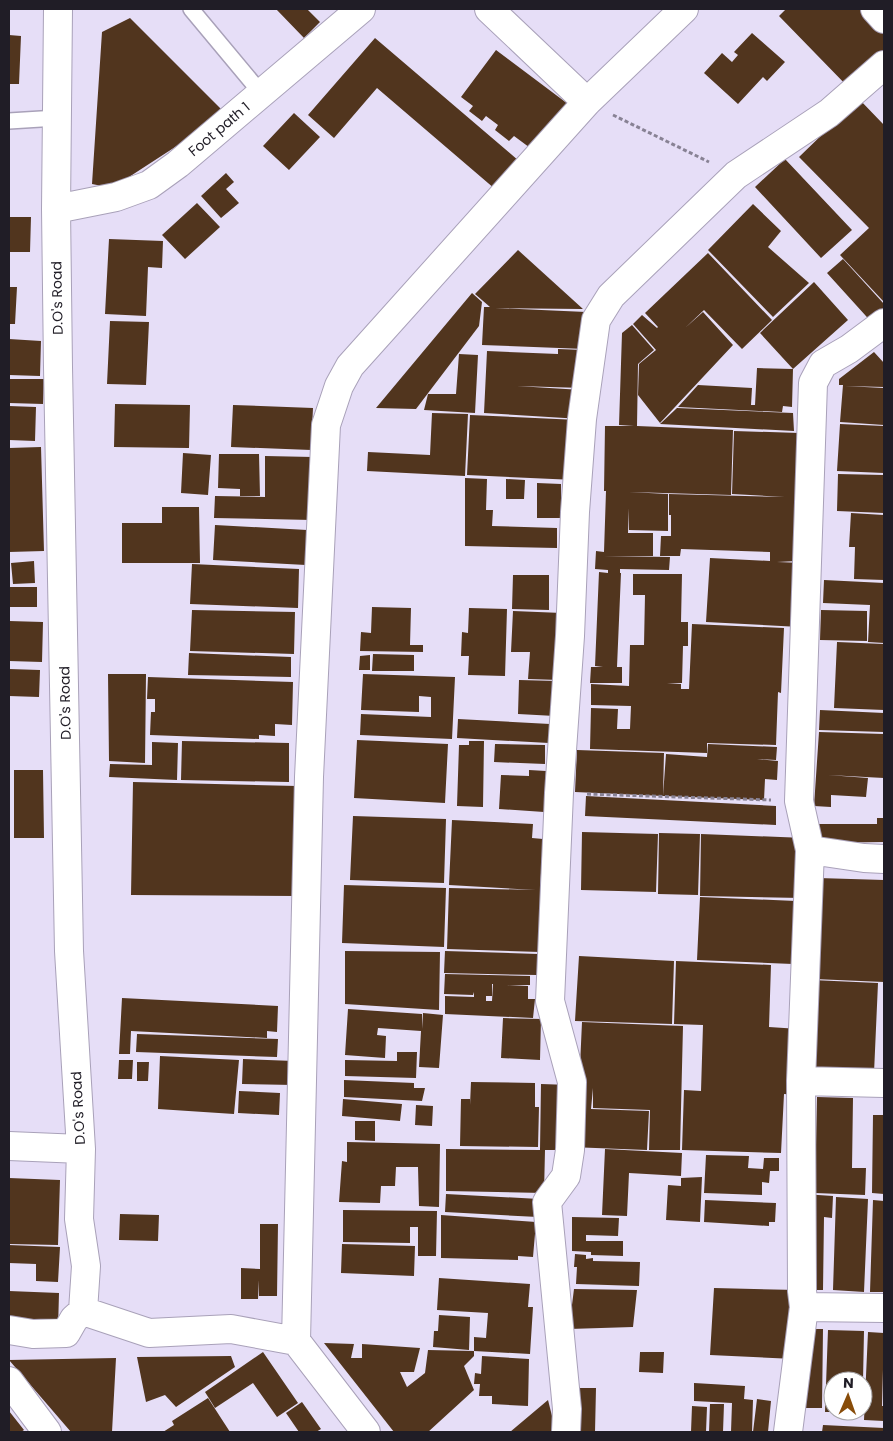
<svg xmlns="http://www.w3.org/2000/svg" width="893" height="1441" viewBox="0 0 893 1441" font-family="Poppins,sans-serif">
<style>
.building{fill:#51351e;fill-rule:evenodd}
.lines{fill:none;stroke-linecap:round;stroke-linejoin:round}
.lane-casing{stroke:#a9a1b9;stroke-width:18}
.street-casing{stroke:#a9a1b9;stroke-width:30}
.path{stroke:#888294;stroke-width:3;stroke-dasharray:4 2.5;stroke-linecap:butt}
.lane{stroke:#fff;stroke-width:15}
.street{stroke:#fff;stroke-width:28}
.labels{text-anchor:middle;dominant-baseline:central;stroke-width:5;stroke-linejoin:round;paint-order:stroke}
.street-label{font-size:14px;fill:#201d26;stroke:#fff}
</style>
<rect width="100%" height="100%" fill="#e6def7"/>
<path class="building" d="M276,9h31l13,13 -16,16z
M786,9h85l13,13v35l-33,33 -72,-74z
M130,18l96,96 -114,74 -20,-4 10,-152z
M752,33l33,29 -18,19 -4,-4 -25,27 -34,-31 18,-20 10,9 6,-7 -4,-3z
M9,35l12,1 -2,48h-10z
M375,38l144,123 -24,28 -118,-101 -43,50 -26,-23z
M496,50l76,57 -35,46 -23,-17 -5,5 -14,-11 3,-5 -12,-9 -4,5 -13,-10 4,-5 -12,-9z
M859,99l25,26v177l-44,-47 29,-27 -70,-71z
M294,113l26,24 -31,33 -26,-24z
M785,159l67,71 -31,28 -66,-71z
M226,173l8,9 -8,7 13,14 -18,15 -20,-22z
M197,203l23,24 -35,32 -23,-24z
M753,204l28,27 -13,16 41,36 -36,34 -65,-67z
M9,217h22l-1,35h-21z
M109,239l54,2 -1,27 -14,-1 -2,49 -41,-2z
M518,250l65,59 -88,-1 91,4 -1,37 -103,-4 2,-38h6l-15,-13z
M708,253l64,67 -30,29 -38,-39 -19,18 18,-16 30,33 -73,78 -22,-28 1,-31 17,-14 -23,-26 9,-9 15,13 1,-1 -13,-14z
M843,259l41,45v13l-9,9 -48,-53z
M814,282l34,38 -55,49 -33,-36z
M9,287h8l-2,37h-6z
M472,293l10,9 -3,24 -63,83 -40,-1z
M110,321l39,1 -3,63 -39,-1z
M632,325l22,25 -16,14 -1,62 96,4 -2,65 -102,-3 39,2v37l-39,-1v-22l-1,25h25v23h-49l66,1 -1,13 -49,-1v4h1l-4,94h5v16h-32l1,-16h12l-8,-1 4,-94 9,1v-3l-13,-1 1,-18 8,1 2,-61h-2l1,-65h29l-15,-1 3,-92z
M9,339l32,2 -1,35 -31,-1z
M558,349l26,1 -1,38 -66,-2 65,4 -1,29 -97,-6 3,-62 71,3z
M874,352l10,11v24l-39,-1 39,2v37l-44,-3 3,-37h-4v-6z
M459,354l19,1 -3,58 -51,-3 4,-16h28z
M757,368l36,1 -1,38 -9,-1 -1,6 -104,-5 20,-22 54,3 -1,17h4z
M9,379h35l-1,25 -34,-1z
M115,404l75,1 -1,43 -75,-1z
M233,405l80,3 -2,42 -80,-3z
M9,406l27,1 -1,34 -26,-1z
M677,408l116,5 1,18 -134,-7z
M432,413l36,1 -3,62 -98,-5 1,-19 62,3z
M470,415l108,5 -3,60 -108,-5z
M840,424l44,2v47l-47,-2z
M734,431l65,2 -2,128 -20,1 26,1 -3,64 -94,-5 4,-64 60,3v-9l-89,-3 -1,7h-20l1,-20h10v-21h-2v-21l116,3 -53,-3z
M41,447l3,104 -35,1v-104z
M183,453l28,2 -3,40 -27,-2z
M219,454h40l1,42h-20v-7l-22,-1z
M265,456l48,1 -1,63 -98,-2 1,-22 50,1z
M838,474l46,1v38l-47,-2z
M465,478l22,1 -1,31h7l-1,16 65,2v20l-92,-2z
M506,479l19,1 -1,19h-18z
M537,483l24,1v34h-24z
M162,507h37l1,56h-78v-40h40z
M851,513l33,2v65l-30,-1 1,-32h-6z
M215,525l92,5 -1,35 -93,-5z
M34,561l1,22 -22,1 -2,-21z
M192,564l107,5 -1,39 -108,-4z
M633,574h49l-1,48h7v24h-5l-1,37h-15l14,1v5h8l3,-65 92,4 -3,65 -3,-1 -2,53 -69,-2v10l-117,-4 1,-41 27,1 -1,20h13l1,-23 -40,-1v-21l38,2 1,-41h14l1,-50h-12z
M513,575h36v35l-37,-1z
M824,580l60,3v60l-16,-1 2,-37 -47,-2z
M9,587h28v20h-28z
M372,607l39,1 -1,37h13v7l-63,-1 1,-19 10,1z
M469,608l38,1 -2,67 -37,-1 1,-19h-8l1,-24 6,1z
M192,610l103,2 -1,42 -104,-3z
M821,610l46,1v30l-47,-1z
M513,611l49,2 -3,67 -31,-1 2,-27h-19z
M9,621l34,1 -1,40 -33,-1z
M837,642l47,2v66l-50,-2z
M189,653l102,4v20l-103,-2z
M373,654l41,1v16h-42z
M370,655v15h-11l1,-14z
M9,669l31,1 -1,27 -30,-1z
M108,674h38l-1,89 -36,-2z
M363,674l92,3 -3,62 -92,-4 1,-21 70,3v-20l-12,-1v16l-58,-2z
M148,677l145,5 -1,43 -17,-1v12l-16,-1v4l-109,-4 1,-23h4v-13h-8z
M519,680l38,1 -2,35 -37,-2z
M820,710l64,3v19l-65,-2z
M458,719l92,5 -1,19 -92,-5z
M819,732l65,2v44l-56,-3 40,3 -2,19 -35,-2v12l-17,-1z
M357,740l91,4 -3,59 -91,-5z
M182,741l107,2v39l-108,-2z
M469,741h15l-1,66 -26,-1 2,-61h10z
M152,742l26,1 -1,37 -68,-3 1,-13 42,1z
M495,744l50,1v19l-51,-2z
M708,744l69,3 -1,13 -19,-1 21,2 -1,19 -12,-1 -1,21 -101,-4 3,-42 41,3z
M577,750l87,3 -1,43 -88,-4z
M14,770h29l1,68h-30z
M529,770l17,1 -2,41 -45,-3 2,-34 28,1z
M133,782l164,4v110l-166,-1z
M586,796l190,10v19l-191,-9z
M353,816l93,3 -2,64 -94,-3z
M877,818h7v24l-69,1v-19h62z
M452,820l81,4 -1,14 11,1 -3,51h2l-2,62 -93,-3 2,-61 87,2 -87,-5z
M582,832l76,2 -2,58 -75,-2z
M659,833l41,1 -2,61 -40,-1z
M701,834l104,4 -3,60 -102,-2z
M818,878l66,2v102l-70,-3z
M344,885l102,3 -2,59 -102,-4z
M700,897l96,4 -3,63 -96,-4z
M345,951l95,1 -1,58 -94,-6z
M445,951l93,3 -1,21 -93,-2z
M579,956l95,5 -2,63 -97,-3z
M676,961l95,4 -2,62 30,2 -2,66 -13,-1 -3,59 -99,-3 2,-60 17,1 2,-66 -29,-1z
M445,974l85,2v9h-23l21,1v13h7l-2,19 -88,-4v-18l29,1v-5l-1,3 -29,-1zM492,984h1l-1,17h-6v-5h6z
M812,980l66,3 -4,90 -66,-2z
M122,998l156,8 -1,26 -10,-1v7l-136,-7 -1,23h-11z
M348,1009l74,5v15l1,-16 20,2 -4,53 -20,-1 2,-36 -43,-3 -1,7 9,1 -1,22 -40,-3z
M503,1018l38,1 -1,41 -39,-2z
M582,1022l101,4 -3,124h-31l1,-40 -57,-2v-20l-2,21 58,2 -2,39 -77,-3 9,-59z
M137,1034l141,5 -1,18 -141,-5z
M397,1052h20l-1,26 -71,-2v-16l52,1z
M160,1056l79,4 -5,54 -76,-5z
M243,1059l51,2v24l-52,-1z
M119,1060h14l-1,19h-14z
M137,1062h12l-1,19h-11z
M344,1080l70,3v5h11l-3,13 -78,-4z
M471,1082l64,1v24h4l-1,40 -78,-1 1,-47h9v6z
M541,1084l29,1 -1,65h-24l-1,43 -98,-2v-42l94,1z
M239,1091l41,2 -1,22 -41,-2z
M817,1097l36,1 -1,70h14l-1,27 -50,-2z
M343,1099l59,5 -2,17 -58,-5z
M416,1105l17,1 -1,20 -17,-1z
M873,1115h11v79l-12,-1z
M355,1121h20v20l-20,-1z
M347,1142l93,2 -1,63 -20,-1 -1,-39h-22l-1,19h-14l-1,17 -41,-1 3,-41 5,1z
M605,1149l77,4 -1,23 -52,-3 -2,43 -25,-1z
M706,1155l43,1 -1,12 15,1 1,-11h15v13h-9l-1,12 -7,-1v13l-58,-2z
M702,1177l-2,45 -34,-2 2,-35 13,1v-8z
M9,1178l51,2 -2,65 -49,-1z
M446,1194l93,5 -1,18 -93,-5z
M803,1194l30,2 -1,22 -8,-1 -1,73h-16z
M836,1197l32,2 -4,93 -31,-2z
M705,1200l71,3 -1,19h-6v4l-65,-4z
M873,1200l11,1v91h-14z
M343,1210l94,1 -1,45h-18v-29h-8v16l-67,-1z
M120,1214l39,1 -1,26 -39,-1z
M441,1215l95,7 -3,35 -15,-1v4l-77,-2z
M572,1217l47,1 -1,18 -32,-1v6h37v15l-32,-1v-3l-19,-1z
M260,1224h18l-1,72h-18v-16l-1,19h-17v-31l19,1z
M342,1244l73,2 -1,30 -73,-3z
M9,1245l51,2 -2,35 -22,-1v-17l-27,-1z
M575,1254l11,1v4l7,-1v3l47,1 -1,24 -63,-2 1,-17h-3z
M439,1278l91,6 -2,23h5l-3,47 -56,-3v-14l12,1 2,-25 -51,-3z
M714,1288l83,2 -3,69 -84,-4z
M574,1289l63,1 -4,37 -64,2z
M9,1291l50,2 -1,36 -49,-2z
M439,1315l31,2 -1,33 -36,-3 1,-16h4z
M802,1329h21l-1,79h-22z
M828,1330l36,1 -1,50h-30v31h-8z
M868,1332l16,1 -2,73h2v15l-20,-1z
M324,1343l30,1 -3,14h11v-14l58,4 -6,24h-14l7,15 18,-14 3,-23 46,1v5l-10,10 10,24 -46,42h-34z
M263,1352l35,51 -21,14 -24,-34 -38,25 -10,-16z
M640,1352h24l-1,21 -24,-1z
M231,1356l4,11 -59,40 -11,-12 -19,7 -9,-45z
M482,1356l47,3 -1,47 -36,-2v-8h-13l1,-12h-6l1,-11 6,1z
M116,1358l-4,74h-41l-62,-72z
M694,1383l51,3 -1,13 9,1 -1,32h-21l1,-29 -38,-2z
M575,1388h21l-1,44h-22z
M208,1398l22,34h-67l11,-7 -2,-4z
M757,1399l14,2 -3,31h-15z
M548,1400l8,32h-46z
M302,1402l19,27 -5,3h-17l-13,-19z
M710,1404h14l-1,28h-14z
M692,1406l15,1 -1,25h-15z
M9,1411l15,19 -3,2h-12z
M841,1411h22v3l-22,-1z
M823,1425l61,3v4h-62z"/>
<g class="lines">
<g class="lane-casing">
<path id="lane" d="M191,9l70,84
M9,121l48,-3"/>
</g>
<g class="street-casing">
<path id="street" d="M489,9l98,93
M875,9l9,10
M56,209l60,-12 33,-12 29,-21 183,-155
M810,850l54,8 20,1
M801,1081l83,2
M9,1146l72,3
M804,1307l80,1
M83,1311l66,22 82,-4 65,12 70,91
M9,1330l24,4 33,-1 8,-14 9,-8 3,-45 -7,-47 2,-70 -12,-198 -11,-584 -2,-158 2,-200
M296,1341l13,-564 17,-352 13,-39 11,-20 237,-264 97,-93
M9,1381l38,51
M566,1432l1,-23 -20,-207 19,-26 4,-26 2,-68 -22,-81 9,-208 11,-157 5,-124 7,-93 14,-99 15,-24 125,-121 93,-62 55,-48
M788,1432l16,-125 -2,-16 -1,-210 9,-231 -11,-49 14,-418 10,-19 26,-15 35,-26"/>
</g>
<path class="path" d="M613,115l96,47
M587,794l184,6"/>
<use href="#lane" class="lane"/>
<use href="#street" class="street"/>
</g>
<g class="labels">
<g class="street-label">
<text transform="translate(219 129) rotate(-40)">Foot path 1</text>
<text transform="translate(57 298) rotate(-91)">D.O's Road</text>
<text transform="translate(65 703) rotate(-91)">D.O's Road</text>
<text transform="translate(78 1108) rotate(-93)">D.O's Road</text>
</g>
</g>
<rect width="893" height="1441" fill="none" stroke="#201d26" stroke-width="20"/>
<g transform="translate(848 1396) rotate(2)"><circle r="24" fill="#ffffff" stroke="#a6a5a8"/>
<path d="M0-4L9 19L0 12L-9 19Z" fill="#884c09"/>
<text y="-8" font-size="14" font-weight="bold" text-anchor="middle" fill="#201d26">N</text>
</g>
</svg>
